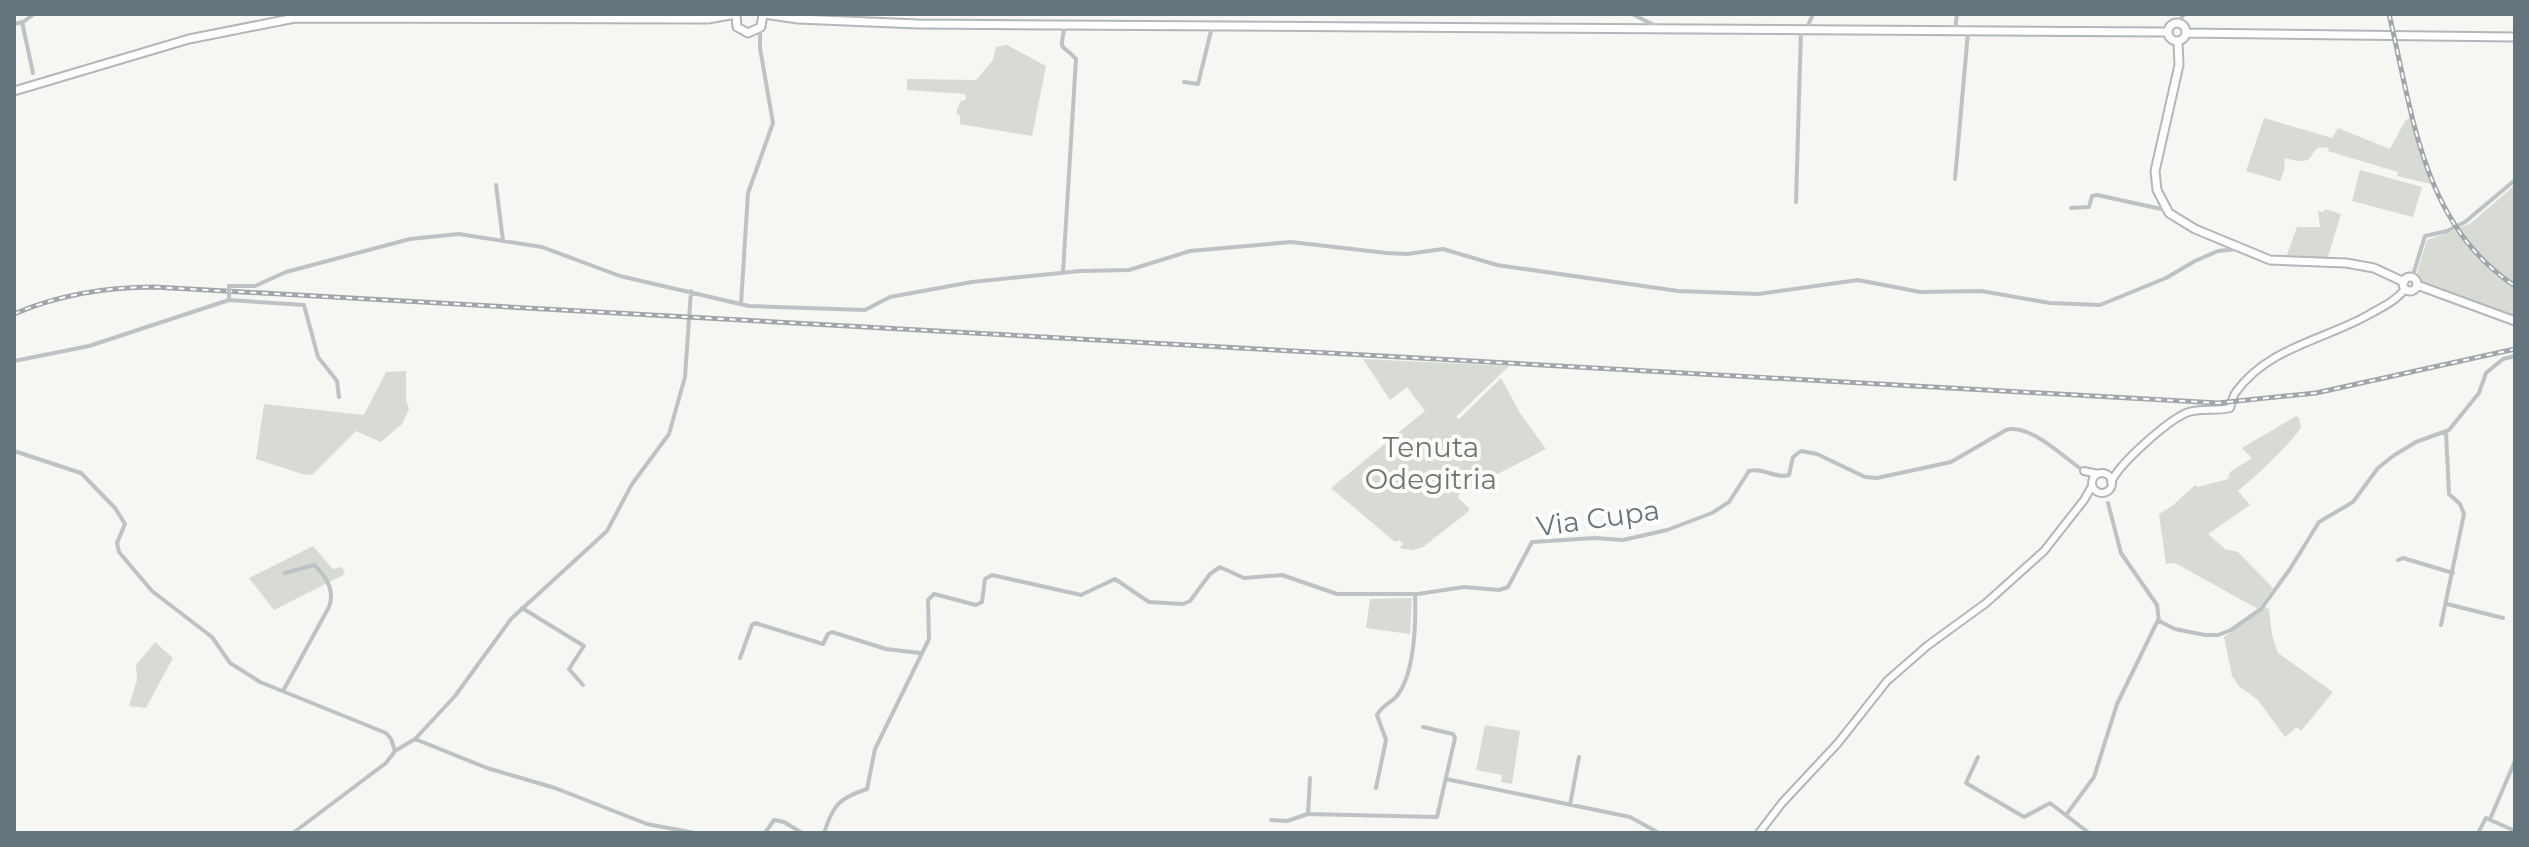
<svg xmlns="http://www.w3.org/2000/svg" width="2529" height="847" viewBox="0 0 2529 847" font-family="Montserrat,sans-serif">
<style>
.green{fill:#d7dbd3}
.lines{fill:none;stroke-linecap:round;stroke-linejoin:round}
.secondary-casing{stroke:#b0b7ba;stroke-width:10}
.primary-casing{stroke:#b1b7ba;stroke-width:11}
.street{stroke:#bdc3c5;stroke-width:4}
.secondary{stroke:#fff;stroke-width:6}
.primary{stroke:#fff;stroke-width:7}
.rail-casing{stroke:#9fa7ab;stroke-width:5}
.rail{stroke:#fff;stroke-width:2;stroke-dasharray:6;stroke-linecap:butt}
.street-bridge{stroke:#bdc3c5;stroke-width:4}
.labels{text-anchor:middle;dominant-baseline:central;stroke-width:8;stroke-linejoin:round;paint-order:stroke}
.park-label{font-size:28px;fill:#6c7a65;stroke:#fff}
.street-label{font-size:28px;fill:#63757d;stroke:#fff}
</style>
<rect width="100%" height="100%" fill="#f6f6f3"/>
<path class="green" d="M1007,45l39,21 -14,70 -72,-12v-8l-4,-3 4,-11 6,-3 -1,-5 -58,-4v-11l69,1 17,-20 3,-13z
M2412,115l19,69 -34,-8 1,-4 -70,-21 1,-3c-26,-6 -5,22 -44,10l-1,13 -4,10 -34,-10 18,-53 68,20 6,-10 52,21 15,-28z
M2360,170l62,17 -9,30 -61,-16z
M2515,185v100l-19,-14 -39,-42 14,-6z
M2325,209l16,5 -14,46h-42l12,-33h23l-2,-16 6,1z
M2455,230l39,44 21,14v30l-93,-37 -5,-9 10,-32z
M1363,359l146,7 -53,51 3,2 42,-41 19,35 26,36 -87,45 -1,4 11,10 -1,4 -45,35 -11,3 -13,-2 4,-4 -4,-4 -4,2 -64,-54 94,-77 -18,-24 -17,13z
M406,371v29l3,9 -7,15 -21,18 -25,-11 -43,43 -8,1 -49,-16 8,-55 100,11 22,-43z
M2296,416l3,2 2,10c-18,24 -40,43 -63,63l12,14 -42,29 17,15 13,3 35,36 -15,21 -83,-46 -9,1 -7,-50 13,-8 23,-21 3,2 30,-8 2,-7 22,-14 -10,-10z
M313,546l20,23 9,-2 3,7 -71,36 -25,-32z
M1412,598l-2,36 -44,-6 4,-29z
M2265,607l4,2 3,26 6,18 55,39 -32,39 -4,-4 -12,10 -27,-37 -19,-14 -7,-10 -8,-39z
M155,642l18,16 -27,50 -17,-2 8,-26 -1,-15z
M1485,725l35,6 -8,53 -11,-2 1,-7 -26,-5z"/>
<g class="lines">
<g class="secondary-casing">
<path id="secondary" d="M2084,471l14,3
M2092 483a10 10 0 1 1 20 0a10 10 0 1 1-20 0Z
M2111,482c9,-19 55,-60 75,-69 14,-6 29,-1 44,-5 2,-5 2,-11 6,-16 32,-45 89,-52 134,-78 12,-7 26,-13 35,-25
M1759,833l23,-30 56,-60 49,-62 40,-35 59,-43 58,-52 40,-51 8,-14"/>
</g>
<g class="primary-casing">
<path id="primary" d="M736,14l1,13 11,6 13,-6 2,-13
M764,14l34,5 120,5 1249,8
M2168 32a9 9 0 1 1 18 0a9 9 0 1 1-18 0Z
M2186,33l329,4
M2178,42l1,23 -24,106 2,19 12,23 26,16 75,31 76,3 28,5 30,14
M14,91l175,-52 106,-21 413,1 28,-5
M2403 284a7 7 0 1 1 14 0a7 7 0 1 1-14 0Z
M2417,285l98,36"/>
</g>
<path class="street" d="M1632,14l24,12
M22,22l11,51
M2178,23l6,-9
M14,24l9,-2 11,-8
M1807,28l6,-14
M1955,30l2,-16
M1184,82l14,2 14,-57
M1955,179l13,-147
M496,185l7,56
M1796,202l5,-172
M2071,208l18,-1 3,-11 5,-1 69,15
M1063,272l13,-213c-15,-18 -17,-3 -11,-34
M2412,278l13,-42 22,-5 18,-9 50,-42
M229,286h26l31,-14 124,-33 49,-5 83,13 78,29 129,30 116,4 25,-13 82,-15 108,-11 49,-1 61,-19 101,-9 96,11 20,1 36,-5 54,16 181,26 80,3 100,-14 62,12 61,-1 69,12 50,2 66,-27 29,-17 23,-10 20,-2
M741,304l7,-111 25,-70 -13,-75v-19
M14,361l75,-15 140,-46 75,5 14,52 19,24 2,16
M14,451l67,22 34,35 10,16 -8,19 2,9 33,39 60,46 18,26 30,19 126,51 5,6 4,12
M2108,503l13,50 36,52 2,16 16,8 30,6h13l13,-5 30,-21 29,-40 29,-47 34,-20 25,-34 15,-12 23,-14 33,-12 30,-37 7,-20 17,-14 12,-3
M2398,560l5,-2 50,15
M2447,604l56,14
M522,608l62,38 -15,23 14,16
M2441,625l23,-111 -4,-10 -11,-10 -3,-62
M740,658l12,-33 3,-2 68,21 5,-10 4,-2 54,17 34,4
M283,691l46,-84c6,-16 -3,-31 -15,-42l-29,8
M415,739l72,29 68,20 92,36 48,9
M1978,757l-12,26 58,34 26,-14 39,30
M1446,779l184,38 29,16
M1376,788l10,-48 -9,-25c5,-9 11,-11 18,-17 20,-21 21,-76 20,-104
M1570,805l9,-48
M1308,814l2,-36
M2066,815l28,-38 23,-73 41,-84
M2490,819l25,-58
M1271,820l16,1 21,-7 129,3 18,-79 -2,-4 -30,-7
M293,833l93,-70 9,-12 20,-12 40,-43 56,-77 96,-88 25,-47 37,-50 16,-57 6,-86
M765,833l9,-13 10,2 18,11
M824,833c9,-28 15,-35 43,-44l8,-40 54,-110 -1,-39 6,-6 42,11 6,-3 3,-23 7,-4 89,20 34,-16 34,23 34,2 7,-3 20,-27 10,-7 24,11 38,-3 55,19h81l46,-7 35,3 9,-3 24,-45 63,-4 28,2 44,-10 45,-17 17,-11 20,-31c14,-4 26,8 40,4l4,-18 8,-6 16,3 48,23 12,1 74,-16 55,-32c24,-7 58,28 78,41
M2478,833l8,-15 29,13"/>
<use href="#secondary" class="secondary"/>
<use href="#primary" class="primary"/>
<g class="rail-casing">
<path id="rail" d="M2389,14c24,100 33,211 126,272
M14,314c44,-19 92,-27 140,-27l2064,116 98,-10 199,-44"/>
</g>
<use href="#rail" class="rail"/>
<path class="street-bridge" d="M229,300v-14"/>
</g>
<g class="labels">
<g class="park-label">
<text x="1431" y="447">Tenuta<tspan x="1431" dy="32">Odegitria</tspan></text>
</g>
<g class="street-label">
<text transform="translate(1598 518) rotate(-8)">Via Cupa</text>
</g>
</g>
<rect width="2529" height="847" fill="none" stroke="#63757d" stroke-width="32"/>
</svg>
